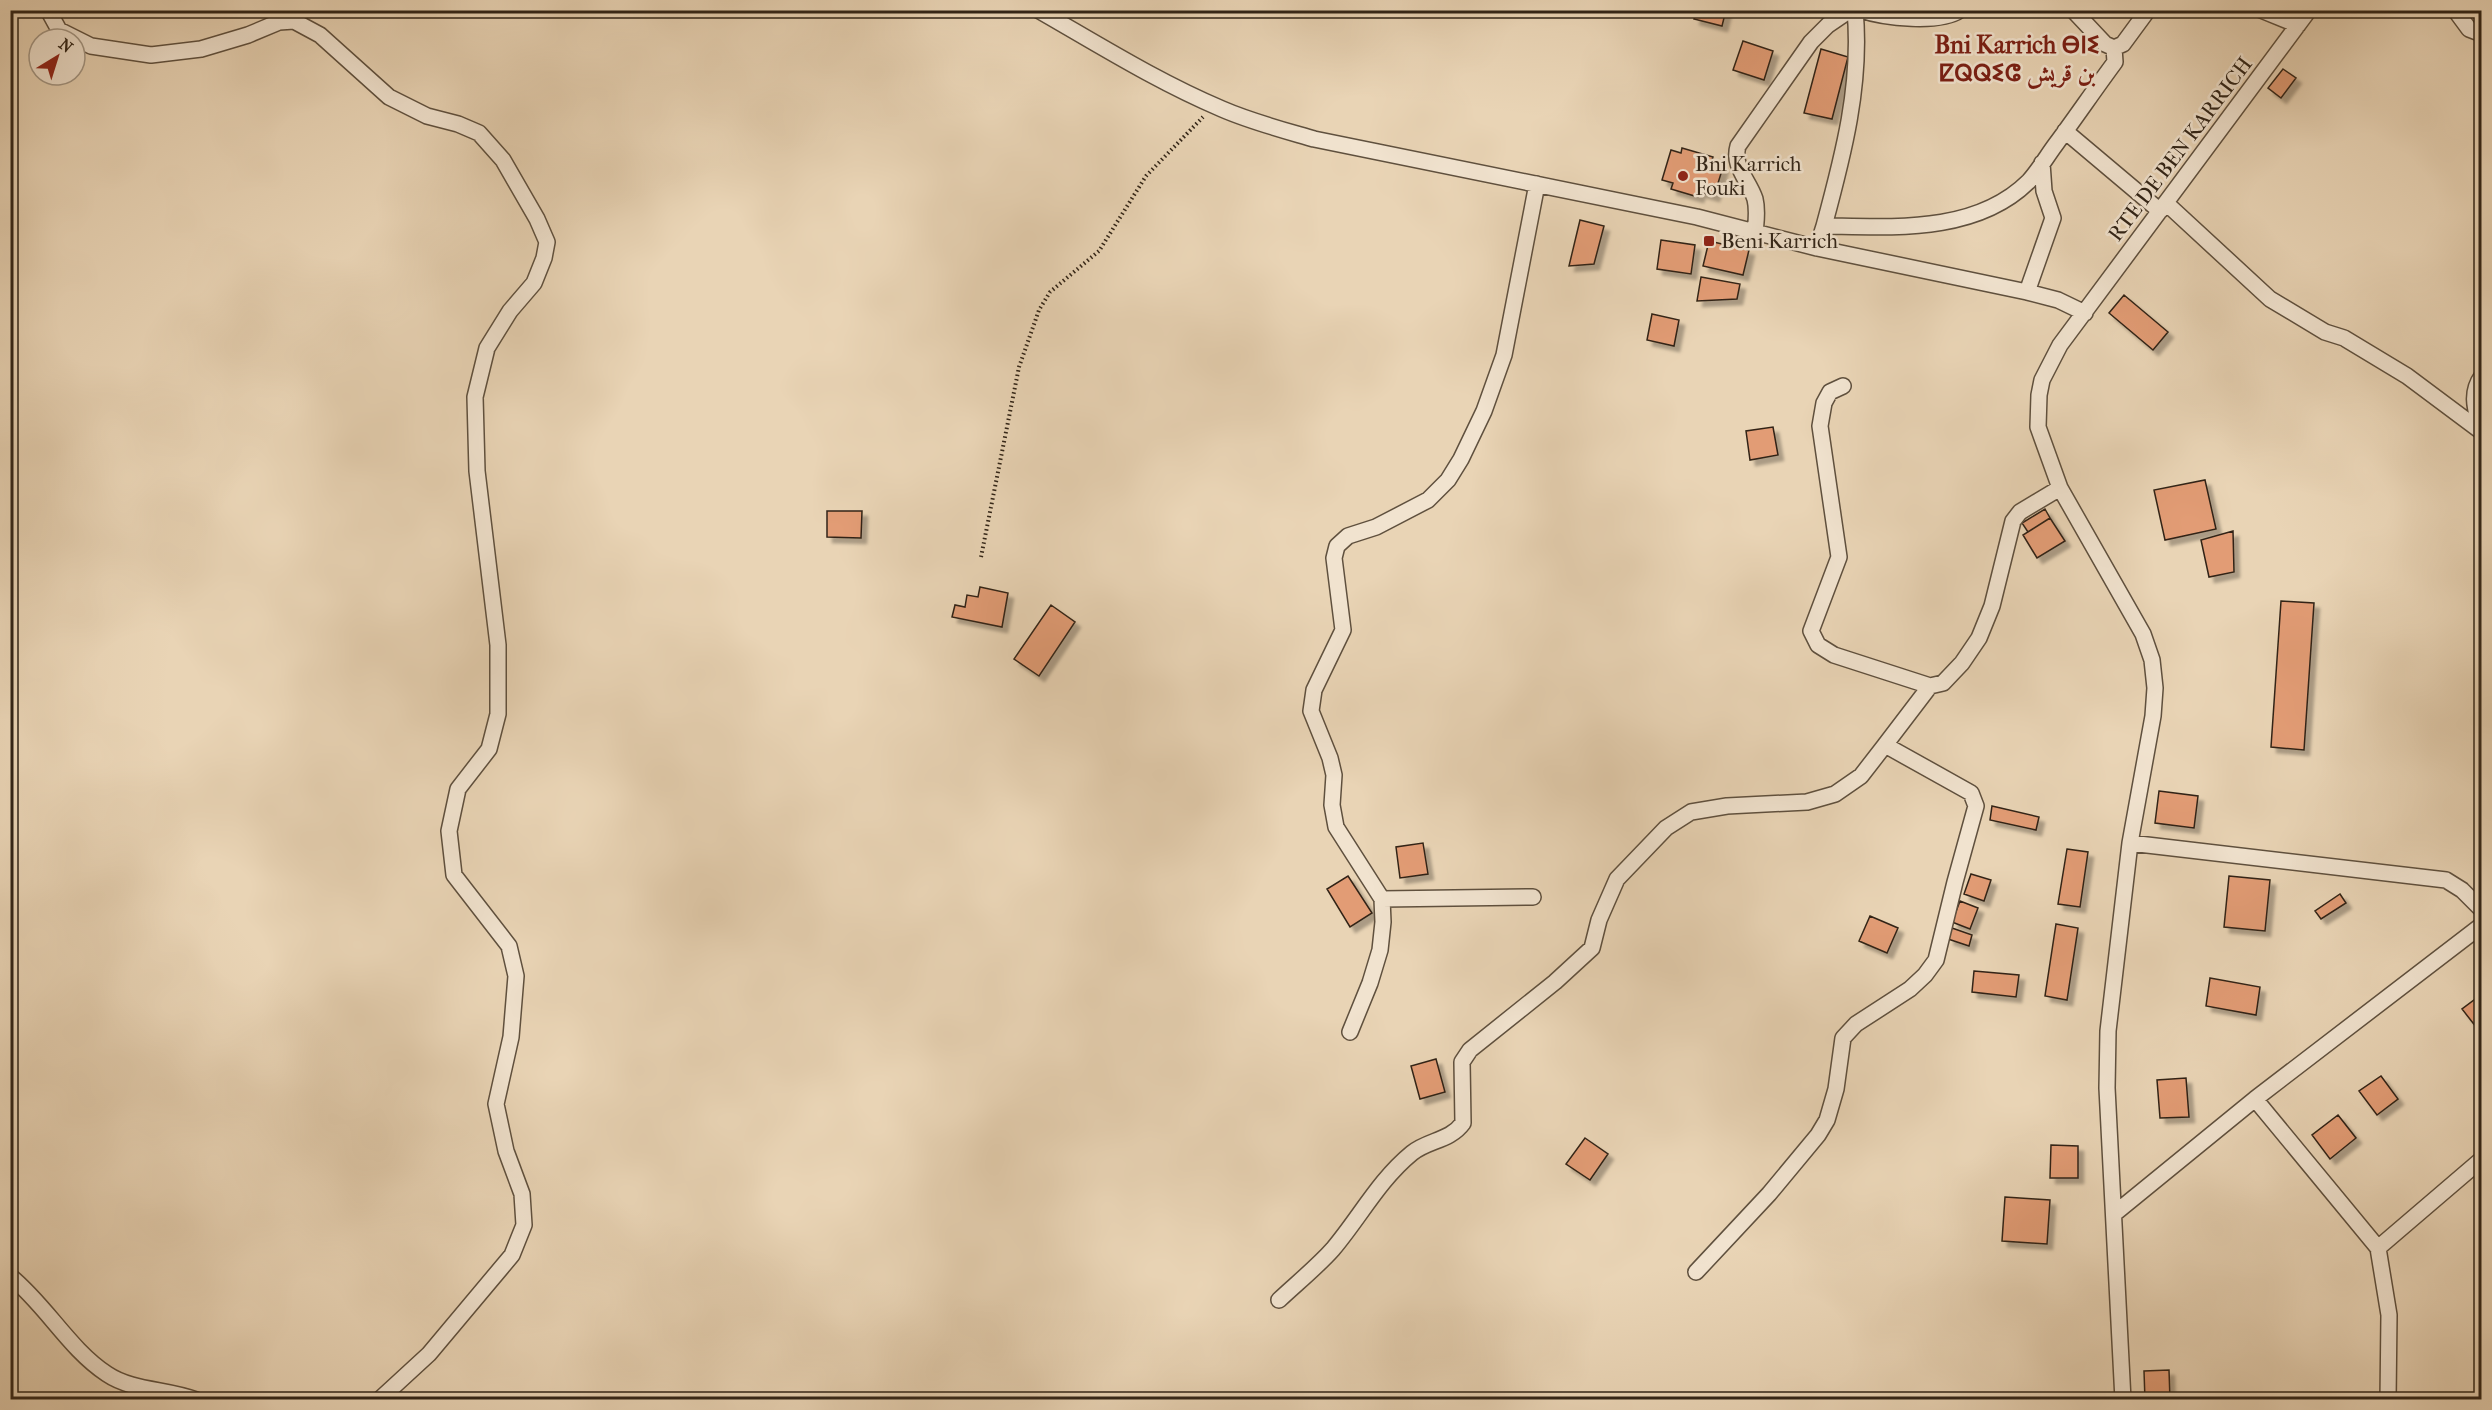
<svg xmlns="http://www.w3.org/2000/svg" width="2492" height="1410" viewBox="0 0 2492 1410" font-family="'IM FELL French Canon',Amiri,'Noto Sans Tifinagh',serif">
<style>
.building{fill:#e29c75;stroke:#312417;stroke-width:1.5;filter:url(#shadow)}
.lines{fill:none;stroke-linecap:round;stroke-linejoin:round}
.street-casing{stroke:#5f503e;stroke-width:18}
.path{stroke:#312417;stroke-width:4;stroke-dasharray:1.5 3;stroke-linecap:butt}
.street{stroke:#f1e3cf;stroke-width:15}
.poi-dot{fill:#8f2418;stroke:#f1e3cf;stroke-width:2}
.labels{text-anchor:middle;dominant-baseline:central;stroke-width:5;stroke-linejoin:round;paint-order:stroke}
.street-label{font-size:21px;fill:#312417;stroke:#f1e3cf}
.poi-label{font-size:21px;fill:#312417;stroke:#f1e3cf;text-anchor:start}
.quarter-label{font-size:24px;font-weight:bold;fill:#7a1f14;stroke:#f1e3cf}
</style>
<defs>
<filter id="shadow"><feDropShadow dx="5.5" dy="5.5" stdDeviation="1.5" flood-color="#0004"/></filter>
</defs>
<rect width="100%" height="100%" fill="#e9d4b5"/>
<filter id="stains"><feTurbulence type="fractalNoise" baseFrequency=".00333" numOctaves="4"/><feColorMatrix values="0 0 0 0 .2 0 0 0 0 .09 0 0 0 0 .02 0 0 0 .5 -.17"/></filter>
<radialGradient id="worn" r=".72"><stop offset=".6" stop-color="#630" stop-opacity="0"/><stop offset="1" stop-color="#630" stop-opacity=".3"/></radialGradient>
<path class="building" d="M1697,10h29l-4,16 -28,-7z
M1743,41l30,10 -9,29 -31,-10z
M1821,49l27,8 -16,62 -28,-6z
M2283,69l13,9 -15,20 -13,-10z
M1682,148l31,9 -2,6 12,4 -9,29 -14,-4 -2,5 -27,-8 2,-6 -11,-3 9,-30 10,3z
M1580,220l24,6 -10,38 -25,2z
M1661,240l34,5 -4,29 -34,-5z
M1709,241l40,9 -6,25 -40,-9z
M1701,277l39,7 -3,15 -40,2z
M2124,295l44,37 -15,18 -44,-37z
M1652,314l27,6 -5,26 -27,-6z
M1773,427l5,28 -28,5 -4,-29z
M2205,480l11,49 -51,11 -11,-50z
M2045,509l5,9 -22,14 -6,-9z
M827,511h35l-1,27 -34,-1z
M2050,518l15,23 -28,17 -14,-23z
M2233,531l1,41 -25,5 -8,-37z
M980,587l28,6 -6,34 -50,-10 3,-12 10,2 2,-12 11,2z
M2281,601l33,2 -10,147 -33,-3z
M1051,605l24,17 -36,54 -25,-17z
M2159,791l39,5 -4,32 -39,-5z
M1992,806l47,11 -3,13 -46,-10z
M1423,843l5,31 -28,4 -4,-31z
M2067,849l21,3 -8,55 -22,-3z
M1971,874l20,6 -7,21 -20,-7z
M1348,876l24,37 -22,14 -23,-38z
M2229,876l41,4 -5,51 -41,-4z
M2340,894l6,9 -25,16 -6,-8z
M1960,901l18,7 -8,21 -18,-7z
M1870,916l28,12 -11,25 -28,-12z
M2056,924l22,4 -11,72 -22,-4z
M1952,928l20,7 -3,11 -21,-7z
M1974,971l45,4 -3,22 -44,-5z
M2210,978l50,9 -4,28 -50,-9z
M2482,994v37l-2,1 -18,-23z
M1436,1059l9,33 -25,7 -9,-33z
M2381,1076l17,23 -21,16 -18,-24z
M2186,1078l3,39 -29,1 -3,-38z
M2338,1115l18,23 -26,21 -18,-24z
M1585,1138l23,16 -18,26 -24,-16z
M2051,1145l27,1v32h-28z
M2005,1197l45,3 -3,44 -45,-3z
M2169,1370l1,30h-25l-1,-29z"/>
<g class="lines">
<g class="street-casing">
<path id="street" d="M48,10l11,20 32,16 60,9 50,-6 47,-14 31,-13 15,-1 26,14 69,62 38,19 31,8 21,9 24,27 34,59 10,23 -3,16 -10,25 -24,28 -23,37 -12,49 2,74 21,174v69l-9,35 -31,40 -9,42 5,44 55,71 7,30 -5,61 -15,67 10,47 16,43 2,31 -12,30 -83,99 -50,46
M1038,10c61,35 120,72 184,99 30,13 61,21 92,30l383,78 120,31 210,44 31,8 27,13
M1861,10c23,8 79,14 99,0
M2073,10l32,34 9,4 9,-4 25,-34
M2261,10l37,15
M2455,10l14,19 13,5
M2065,131l95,80
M2166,203l104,96 55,33 19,6 63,38 75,56
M1824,226c19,-70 38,-142 31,-216
M1755,233c1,-11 3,-22 0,-34 -6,-19 -23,-32 -17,-53l73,-104 17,-17 22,-15
M1817,248l7,-22c68,1 152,8 205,-45 10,-11 18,-25 27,-37 20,-27 39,-55 59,-82l-1,-14
M2027,292l26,-74 -9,-27 -2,-28
M2481,431c-5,-20 -12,-37 1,-55
M1930,686l13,-3 19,-20 17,-25 13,-32 21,-85 7,-9 40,-24
M2130,843l316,37 16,10 20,20
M1382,899l151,-2
M1350,1032l20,-49 10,-33 3,-28 -1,-23 -46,-72 -4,-22 2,-30 -4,-17 -19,-47 3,-21 29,-60 -9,-72 3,-12 11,-10 28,-9 52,-27 20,-20 13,-21 23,-48 20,-56 33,-171
M2255,1099l123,149 11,67 -1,85
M2114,1214l141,-115 227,-174
M2378,1248l104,-89
M1696,1272l73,-78 49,-59 9,-15 9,-31 7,-51 13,-14 54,-35 15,-14 11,-15 19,-78 21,-76 -5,-13 -86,-48 45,-59 -96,-31 -16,-10 -7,-14 28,-74 -19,-131 4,-23 6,-11 13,-6
M10,1276c36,29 59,73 97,98 25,17 61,15 89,26
M1279,1300c18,-17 38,-33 54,-51 27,-32 46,-69 79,-96 16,-13 38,-12 51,-30l-1,-61 8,-12 85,-68 37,-34 7,-28 18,-41 49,-51 25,-16 36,-6 80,-4 28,-8 26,-18 24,-31
M2123,1400l-16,-312 1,-57 22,-188 23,-127 2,-28 -3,-28 -9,-26 -83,-146 -22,-61 1,-32 3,-15 18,-35 249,-335"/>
</g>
<path class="path" d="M981,557l38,-190 20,-57 11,-18 49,-41 47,-75 57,-59"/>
<use href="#street" class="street"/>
</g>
<g class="poi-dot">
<circle cx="1683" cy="176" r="6"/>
<rect x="1703" y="235" width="12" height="12" rx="3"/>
</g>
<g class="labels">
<g class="street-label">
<text transform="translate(2180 149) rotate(-53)">RTE DE BEN KARRICH</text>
</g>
<g class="poi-label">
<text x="1695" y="164">Bni Karrich<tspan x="1695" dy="24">Fouki</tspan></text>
<text x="1721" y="241">Beni Karrich</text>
</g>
<g class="quarter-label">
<text x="2017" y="45">Bni Karrich ⴱⵏⵉ<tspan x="2017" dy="28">ⵇⵕⵕⵉⵛ بن قريش</tspan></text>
</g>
</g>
<rect width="2492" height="1410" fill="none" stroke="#e9d4b5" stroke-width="36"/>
<rect x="12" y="12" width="2468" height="1386" fill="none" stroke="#312417" stroke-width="3"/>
<rect x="18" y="18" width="2456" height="1374" fill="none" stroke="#312417" stroke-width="1.5"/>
<g transform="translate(57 57) rotate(38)"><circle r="28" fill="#f1e3cf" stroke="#a49785" stroke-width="1.5"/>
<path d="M0-4.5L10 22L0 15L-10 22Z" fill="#8f2418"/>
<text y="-9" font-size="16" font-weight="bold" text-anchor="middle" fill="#312417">N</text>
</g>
<rect width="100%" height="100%" filter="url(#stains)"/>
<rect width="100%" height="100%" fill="url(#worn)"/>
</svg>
